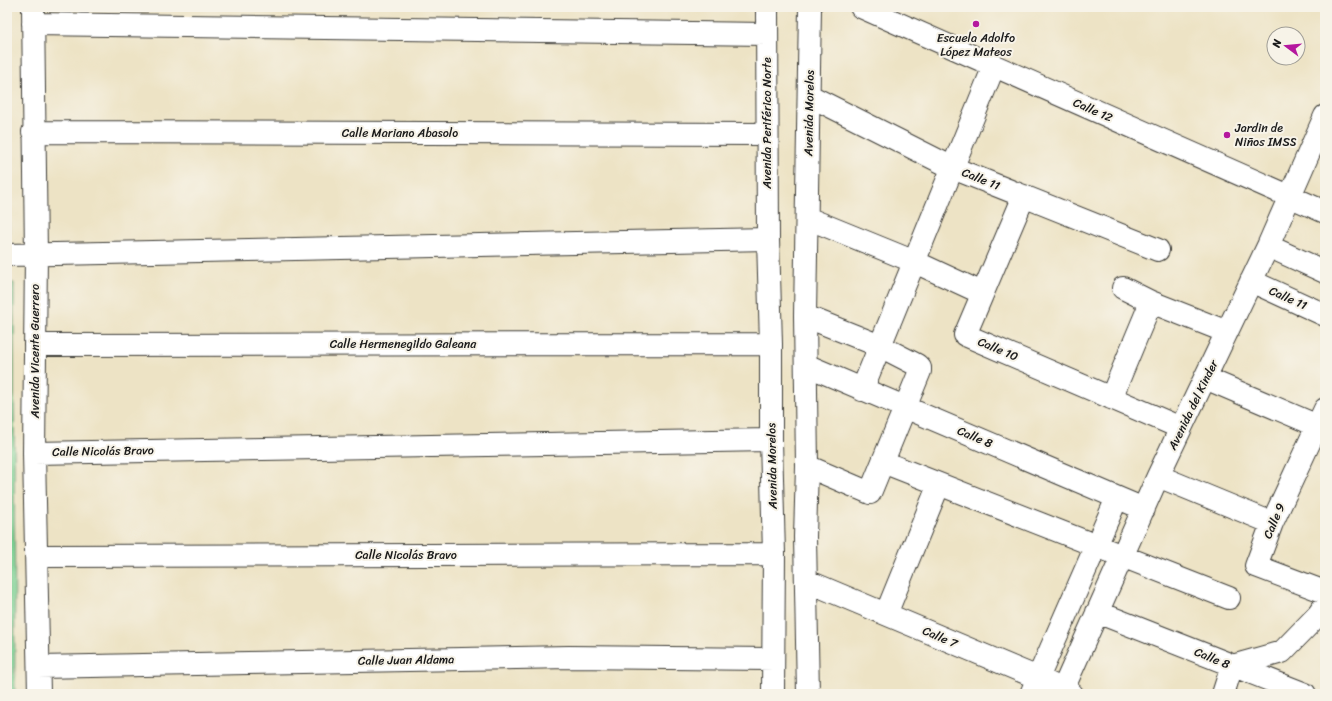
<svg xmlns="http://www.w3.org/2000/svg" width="1332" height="701" viewBox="0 0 1332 701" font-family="Sriracha,sans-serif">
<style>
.green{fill:#7cd093;stroke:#4c7658}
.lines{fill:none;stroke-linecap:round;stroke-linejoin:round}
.minor-casing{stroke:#3b3a35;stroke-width:24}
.minor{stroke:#fff;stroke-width:22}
.poi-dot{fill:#b5179e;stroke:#f7f3e8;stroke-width:1.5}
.labels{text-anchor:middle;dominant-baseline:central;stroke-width:4;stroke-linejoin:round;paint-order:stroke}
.poi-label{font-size:12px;fill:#1c1c1c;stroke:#f7f3e8}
.street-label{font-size:12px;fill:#1c1c1c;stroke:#f7f3e8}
</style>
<rect width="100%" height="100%" fill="#f7f3e8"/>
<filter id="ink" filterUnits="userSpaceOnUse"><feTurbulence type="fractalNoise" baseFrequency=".025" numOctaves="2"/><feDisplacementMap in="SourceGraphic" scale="8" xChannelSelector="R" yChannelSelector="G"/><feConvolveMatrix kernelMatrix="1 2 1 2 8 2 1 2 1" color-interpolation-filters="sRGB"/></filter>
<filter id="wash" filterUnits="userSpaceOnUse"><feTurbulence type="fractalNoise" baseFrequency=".012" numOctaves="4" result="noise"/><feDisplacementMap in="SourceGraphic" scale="16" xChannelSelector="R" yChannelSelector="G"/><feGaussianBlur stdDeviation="0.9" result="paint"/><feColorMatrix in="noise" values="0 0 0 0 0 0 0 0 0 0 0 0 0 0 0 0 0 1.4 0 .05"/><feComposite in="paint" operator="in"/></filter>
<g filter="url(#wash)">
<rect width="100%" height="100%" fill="#ede3c5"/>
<path class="green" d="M7,7h1l1,235h-2z
M7,282l7,1 1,411h-8z"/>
</g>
<g filter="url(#ink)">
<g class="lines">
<g class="minor-casing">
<path id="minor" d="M33,7l3,248 -2,198 5,241
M767,7l1,232 3,105v96l3,114 -1,140
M861,7l464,205
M33,24l734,10
M810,96l143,72 205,82
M33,132l734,2
M1024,196l-59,139 216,93
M807,218l108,44 67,31
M1268,246l57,26
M7,255l761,-16
M1251,281l74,34
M1123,288l28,14 76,30
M805,316l75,30 37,19 3,3v3l-50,122 -63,-27
M35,345l736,-1
M806,365l338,144
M1205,378l120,51
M862,390l132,-324
M1111,398l40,-96
M1325,409l-53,114 -16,43 69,26
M34,453l737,-13
M883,462l346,136
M1158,476l114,47
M37,556l737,-2
M807,581l231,97 34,16
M1097,612l208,82
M886,614l53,-130
M39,667l530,-10 204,2
M808,694l-3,-157 2,-71 -2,-150 5,-309
M1031,694l86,-196
M1061,694l97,-218 110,-230 57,-130
M1223,694l9,-28 50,-14 36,-37 7,-10"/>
</g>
<use href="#minor" class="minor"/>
</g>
</g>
<g class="poi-dot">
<circle cx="976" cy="24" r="4"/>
<circle cx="1227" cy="135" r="4"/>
</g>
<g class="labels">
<g class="poi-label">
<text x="976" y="38">Escuela Adolfo<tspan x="976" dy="14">López Mateos</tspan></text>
<text x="1235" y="128" text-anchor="start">Jardin de<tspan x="1235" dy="14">Niños IMSS</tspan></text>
</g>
<g class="street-label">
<text transform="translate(1093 110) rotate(24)">Calle 12</text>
<text transform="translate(809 113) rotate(-89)">Avenida Morelos</text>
<text transform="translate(767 123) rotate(-90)">Avenida Periférico Norte</text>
<text x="400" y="133">Calle Mariano Abasolo</text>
<text transform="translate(981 179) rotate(22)">Calle 11</text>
<text transform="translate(1288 298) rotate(24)">Calle 11</text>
<text x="403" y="344">Calle Hermenegildo Galeana</text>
<text transform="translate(998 349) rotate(23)">Calle 10</text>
<text transform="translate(35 351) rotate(-90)">Avenida Vicente Guerrero</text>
<text transform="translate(1193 405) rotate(-64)">Avenida del Kinder</text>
<text transform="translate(975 437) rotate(23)">Calle 8</text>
<text transform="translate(103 451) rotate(-1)">Calle Nicolás Bravo</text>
<text transform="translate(772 466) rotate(-91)">Avenida Morelos</text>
<text transform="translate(1274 521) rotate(-67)">Calle 9</text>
<text x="406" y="555">Calle Nicolás Bravo</text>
<text transform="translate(940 637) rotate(23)">Calle 7</text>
<text transform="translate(1212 658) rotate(22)">Calle 8</text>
<text transform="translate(406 660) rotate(-1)">Calle Juan Aldama</text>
</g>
</g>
<rect width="1332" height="701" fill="none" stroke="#f7f3e8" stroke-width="24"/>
<g transform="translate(1286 46) rotate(286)"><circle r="19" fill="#f7f3e8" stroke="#9f9d96"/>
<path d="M0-3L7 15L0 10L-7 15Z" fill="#b5179e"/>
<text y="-6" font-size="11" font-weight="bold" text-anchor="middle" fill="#1c1c1c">N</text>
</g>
</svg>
